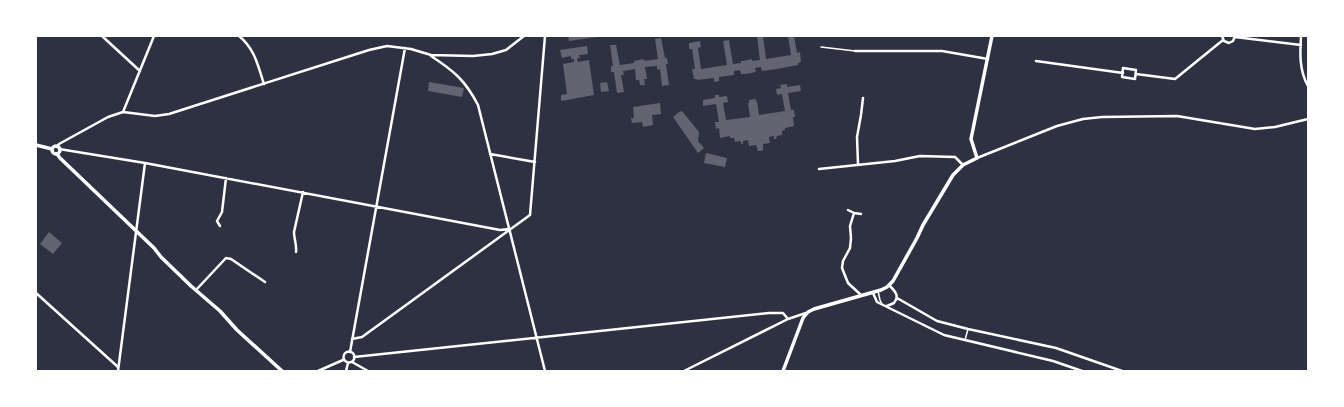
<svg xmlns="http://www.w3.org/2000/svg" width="1344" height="407" viewBox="0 0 1344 407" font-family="Manrope,sans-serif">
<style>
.building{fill:#626471}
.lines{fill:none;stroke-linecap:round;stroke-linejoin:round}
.service{stroke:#fff;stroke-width:1.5}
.minor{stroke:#fff;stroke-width:2.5}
.tertiary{stroke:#fff;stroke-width:3.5}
</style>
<rect width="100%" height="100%" fill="#2d3142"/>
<path class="building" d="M568,36h29v1l-28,4z
M757,36h6l3,23 25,-4 -3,-19h6l3,17 3,-1 1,10 -3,1v2l-21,4 -15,2 -1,-4 -6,1 1,4 -11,2h-4l-1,-4 -6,1v4l-15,2v4l-5,1v-4l-17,2v-1h-3l-2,-10h3l-3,-20h-3v-6l11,-2 1,6 -3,1 3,21 26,-4 -4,-24 6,-1 4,24 8,-1v-2h2l9,-2v2l8,-1z
M661,38l4,20h2l1,6h-2l3,21 -7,1 -2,-17 -3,1v-4l-12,1 2,12h-3l1,6h-5l-1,-5h-3l-1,-11 -12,2 1,4h-3l3,17 -7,1 -3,-21h-3v-6h2l-3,-21h6l4,20 14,-2v-2l10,-2v2l14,-2 -3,-20z
M587,46l1,8 -9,1 1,3h-3l1,4 11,-2 5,35 -33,6v-6l6,-1 -4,-30 11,-2v-3h-3v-3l-9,2 -2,-8z
M429,82l35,6 -2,9 -34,-6z
M607,82l2,9 -8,1 -1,-9z
M787,84v3l13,-2 1,6 -13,2 3,17h3l1,7h-2l1,9 -9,2v2l-3,1v4l-5,1 -1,3h-2v-3l-5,1 1,6 -7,1v6l-2,1h-3l-2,-6 -7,1 -1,-6 -5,1v2l-1,2 -2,-4 -5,1 -1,-4h-4v-2l-10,2 -1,-10 -3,1 -1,-7h4l-3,-18 -13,2v-6l12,-2v-3h4v2l8,-1 1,6 -5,1 3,17 24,-3 -2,-14h1v-3l7,-1v3l1,-1 2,14 26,-4 -3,-17 -5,1 -1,-6 5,-1 -1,-3z
M660,103l1,11 -9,1 1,10 -10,2 -1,-5 -10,1 -1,-5h3l-1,-11z
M682,111l17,21 -1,9 1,2h1l4,5 -6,5 -25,-36 6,-5z
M706,153l21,5 -2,9 -21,-4z
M49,232l13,11 -9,11 -13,-10z"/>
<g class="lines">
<path class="service" d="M821,47l34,4
M878,291l2,9 2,4
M965,340l3,-11"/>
<path class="minor" d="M102,36l38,35
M239,36c16,13 19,30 25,48
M1222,36l2,5 5,2 4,-2 2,-5
M1301,36c-1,17 -2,34 7,50
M1235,37l66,8
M855,51h87l46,8
M431,56c23,15 34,24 47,49l67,266
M1036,61l87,12
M1123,68l13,2 -1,9 -13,-2z
M1136,74l39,5 48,-39
M123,112l31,-76
M57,147l2,-3 49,-27 15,-5 32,4 14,-2 200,-64 18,-4 24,3 20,6 42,1 19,-2 14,-4 18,-14
M59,149l86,14 355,67 9,-1
M490,154l45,8
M977,158l80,-32 26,-7 19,-2 75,-1 78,13 20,-2 33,-8
M858,164l-1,-27 4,-22 2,-17
M819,169l76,-8 25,-5 35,1 8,8
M848,210l6,3 7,1
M854,213l-4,13 1,12 -1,10 -7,13 -1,7 6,15 13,12
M220,226l-3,-5 5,-9 4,-34
M296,252c1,-7 -2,-13 -2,-20l9,-40
M196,290l30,-32 5,1 34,23
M36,293l82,74
M873,293l4,9 67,33 109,26 29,10
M897,298l40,23 31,8 88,19 66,23
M887,306l7,-3c6,-7 1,-12 -5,-18
M352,339l10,-2 168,-122 15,-179
M343.5 357a5.5 5.5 0 1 1 11 0a5.5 5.5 0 1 1-11 0Z
M350,352l55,-304
M354,357l415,-44h14l5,6
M352,362l16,9
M118,371l27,-208
M318,371l25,-11
M346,371l2,-8
M684,371l104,-52 18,-6"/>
<path class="tertiary" d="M36,145l16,4
M52 150a4 4 0 1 1 8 0a4 4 0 1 1-8 0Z
M57,154l3,4 94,90 7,9 30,29 29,25 17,19 45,41
M783,371l20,-53 5,-6 6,-3 67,-19 6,-3 6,-6 24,-43 6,-13 30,-50 10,-10 14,-7 -6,-19 21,-103"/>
</g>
<rect width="1344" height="407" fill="none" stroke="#ffffff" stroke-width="74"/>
</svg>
